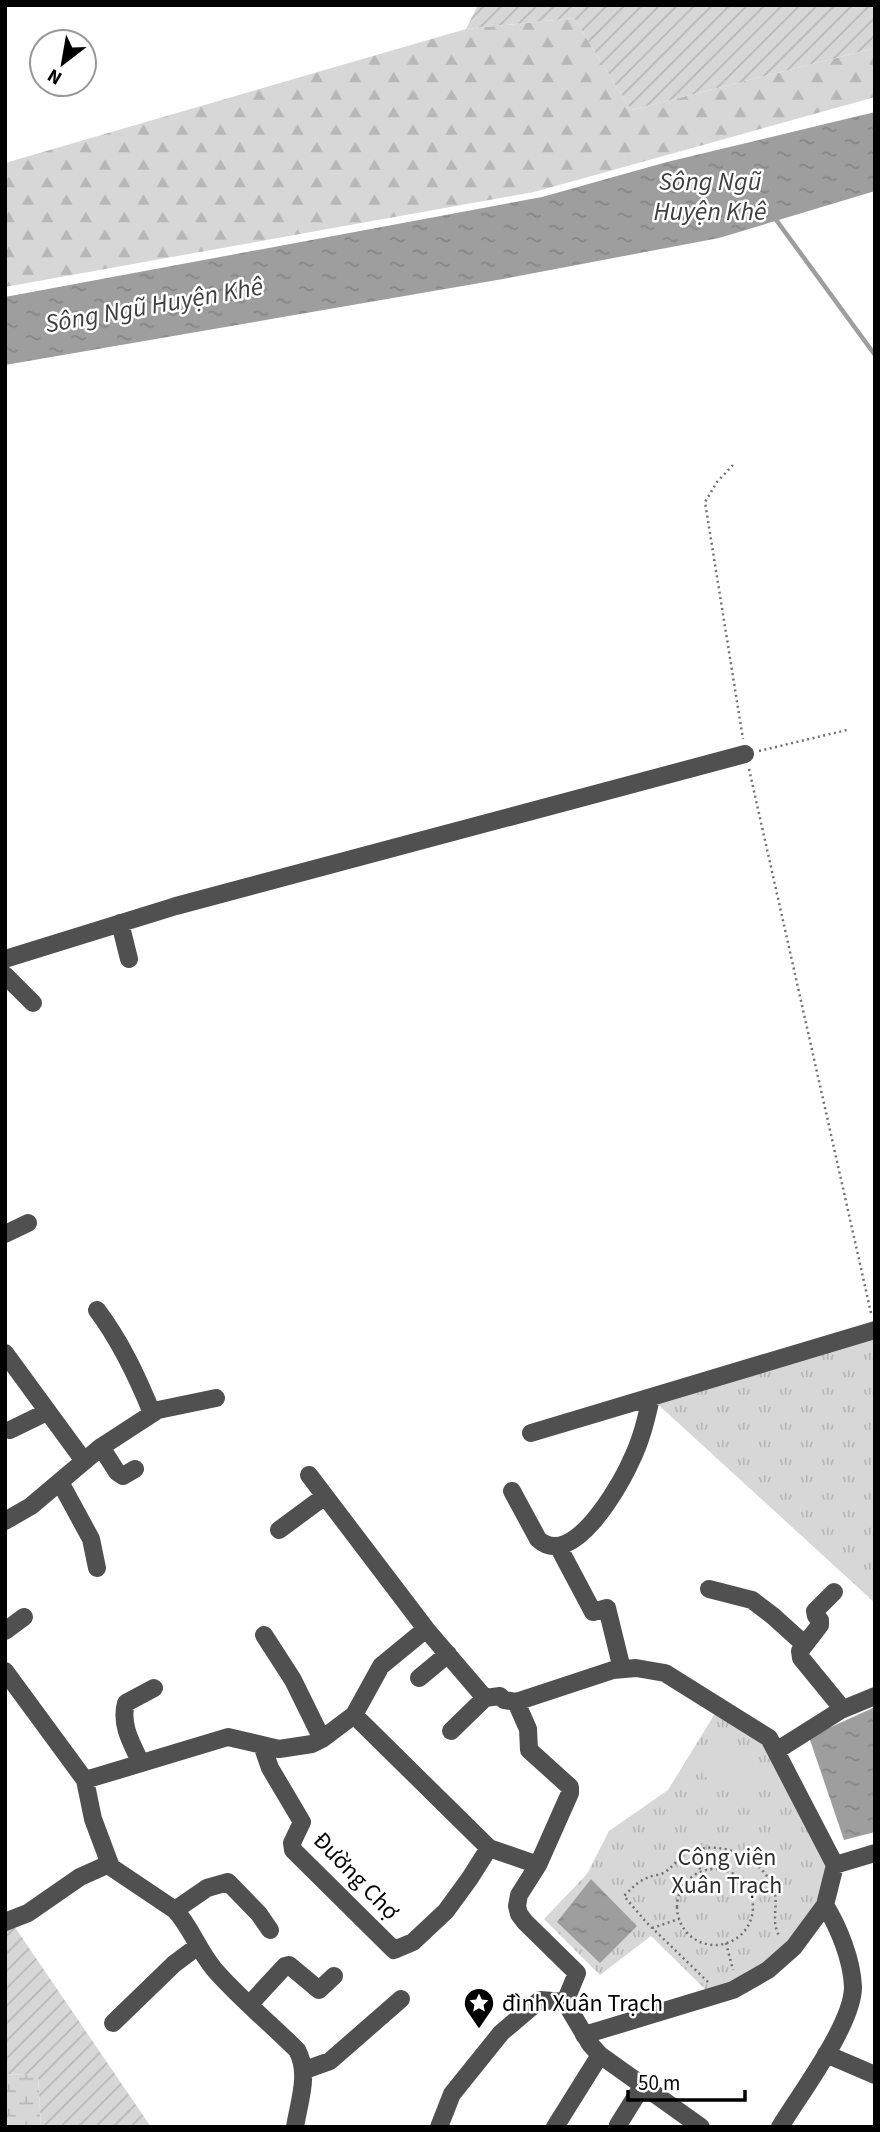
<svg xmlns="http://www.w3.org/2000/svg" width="880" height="2132" viewBox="0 0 880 2132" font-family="'Source Sans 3',sans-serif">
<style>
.grass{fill:url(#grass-tufts)}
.forest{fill:url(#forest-firs)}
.wetland{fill:url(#wetland-marsh)}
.garden{fill:url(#garden-furrows)}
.pitch{fill:#d7d7d7}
.water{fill:url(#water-ripples)}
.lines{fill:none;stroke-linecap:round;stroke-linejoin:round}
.stream{stroke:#9e9e9e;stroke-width:4.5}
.path{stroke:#727272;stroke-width:2.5;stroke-dasharray:2 3.5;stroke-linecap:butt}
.minor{stroke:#505050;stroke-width:18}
.labels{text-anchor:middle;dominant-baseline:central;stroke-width:5;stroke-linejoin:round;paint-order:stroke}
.park-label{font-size:24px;fill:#2e2e2e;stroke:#fff}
.street-label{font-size:24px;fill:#000;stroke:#fff}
.poi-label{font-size:24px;fill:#000;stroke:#fff;text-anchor:start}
.water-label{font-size:26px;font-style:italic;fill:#3f3f3f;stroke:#fff}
</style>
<defs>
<pattern id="grass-tufts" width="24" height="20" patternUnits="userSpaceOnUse" patternTransform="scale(1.75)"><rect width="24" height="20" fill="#d7d7d7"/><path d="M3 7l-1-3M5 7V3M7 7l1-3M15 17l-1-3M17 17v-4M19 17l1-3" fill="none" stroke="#b7b7b7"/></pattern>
<pattern id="forest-firs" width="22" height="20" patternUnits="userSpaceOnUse" patternTransform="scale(1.75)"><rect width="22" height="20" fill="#d7d7d7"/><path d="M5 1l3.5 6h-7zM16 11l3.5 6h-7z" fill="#b7b7b7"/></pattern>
<pattern id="wetland-marsh" width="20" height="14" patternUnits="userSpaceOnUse" patternTransform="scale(1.75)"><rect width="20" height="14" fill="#d7d7d7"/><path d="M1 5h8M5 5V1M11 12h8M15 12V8" fill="none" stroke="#b7b7b7"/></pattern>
<pattern id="garden-furrows" width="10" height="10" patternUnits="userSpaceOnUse" patternTransform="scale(1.75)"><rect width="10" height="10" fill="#d7d7d7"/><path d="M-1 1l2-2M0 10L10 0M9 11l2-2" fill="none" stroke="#b7b7b7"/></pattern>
<pattern id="water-ripples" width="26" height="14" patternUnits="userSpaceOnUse" patternTransform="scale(1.75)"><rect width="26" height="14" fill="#9e9e9e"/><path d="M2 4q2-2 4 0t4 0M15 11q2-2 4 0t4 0" fill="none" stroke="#868686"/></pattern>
</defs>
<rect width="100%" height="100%" fill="#fff"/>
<path class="grass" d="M875,1330v273l-224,-205z
M719,1707l50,31 66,127 -10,40 -31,42 -82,49 -61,-60 -51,39 -56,-56 43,-45 22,-43 59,-41z"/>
<path class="forest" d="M574,18l57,92 244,-62v49l-341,95 -529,95v-124l461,-134z"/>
<path class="wetland" d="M5,2074l33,1 3,52h-36z"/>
<path class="garden" d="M478,5h397v43l-244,62 -57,-92 -108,11z
M10,1920l141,207h-110l-3,-52 -33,-1v-152z"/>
<path class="pitch" d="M720,1743l39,22 -19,32 -38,-22z"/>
<path class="water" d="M875,112v79l-156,47 -216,41 -498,86v-68l537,-100 125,-35z
M875,1707v125l-31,8 -35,-103z
M591,1879l46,47 -37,37 -43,-41z"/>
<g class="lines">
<path class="stream" d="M774,217l101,138"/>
<path class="path" d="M733,465l-16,17 -12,20 38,237
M759,751l88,-21
M749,769l122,544
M694,1852l7,20
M677 1907a38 38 0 1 1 76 0a38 38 0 1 1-76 0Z
M750,1894l23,-7
M652,1928l27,-9
M726,1943l7,27
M708,1982l-62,-60 -22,-26c8,-8 14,-15 25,-19 5,-2 12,-2 16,-5 11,-7 13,-17 30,-22 28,-9 65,8 77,35 9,17 -3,36 8,52"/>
<path class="minor" d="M120,923l9,36
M5,959l171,-53 569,-152
M5,975l28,28
M5,1234l23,-11
M97,1310c24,32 40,66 55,103
M5,1353l79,108
M10,1430l37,-18
M531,1433l344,-103
M101,1447l16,25 6,4 12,-7
M309,1475l117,154 59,69 15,-2 4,4 12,2 97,-32 23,-2 29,5 104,65 66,127
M60,1482l31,57 6,29
M512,1491l26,48c34,32 82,-53 93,-78 10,-20 15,-41 20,-63
M5,1521l26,-15 70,-59 57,-37 58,-12
M279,1530l46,-34
M559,1548l34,64 14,-4 15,61
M709,1589l43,11 21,16 31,28
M834,1592l-19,19 1,5 4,4v5l-20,26 1,7 36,44 4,8
M5,1631l19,-14
M264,1635l29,45 29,59
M5,1671l80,109 8,39 18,48 64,43c16,17 23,40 39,59 25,29 56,54 83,81 13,23 2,52 -2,77
M419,1678l29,-24
M516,1702l12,27 1,21 41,37v6l-32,72 -19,30 -2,11 2,8 6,8 52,51 -12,29
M354,1715l135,133 49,17
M451,1731l34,-33
M262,1745l8,23 32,54 -10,21 1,7 101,100 19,-8 33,-31 24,-33 19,-30
M776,1751l65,-41 34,-14
M141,1763c-9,-19 -21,-38 -15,-60l28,-15
M85,1780l143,-43 51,12 33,-5 10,-5 32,-24 27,-49 45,-37
M175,1910l32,-22 21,-6 31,32 11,16
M5,1922l23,-9 52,-36 29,-13
M565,2002l25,42 10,11 101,72
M250,2004l35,-38 4,-1 30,25 15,-14
M113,2023l61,-59 24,-18
M584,2035l149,-45 35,-20 26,-23 31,-42 10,-40 40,-12
M826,2054l49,21
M305,2070l25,-9 71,-62
M618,2125l25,-40
M439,2127l13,-33 49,-61 39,-33 25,2
M555,2127l45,-72
M780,2127c20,-33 73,-103 73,-140 -1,-27 -14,-59 -28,-82"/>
</g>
<defs>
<g id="sight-pin" transform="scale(1.575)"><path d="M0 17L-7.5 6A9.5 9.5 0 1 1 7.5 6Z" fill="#000" stroke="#fff"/><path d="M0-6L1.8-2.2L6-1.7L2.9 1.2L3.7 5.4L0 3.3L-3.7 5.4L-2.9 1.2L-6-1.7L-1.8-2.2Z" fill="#fff"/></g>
</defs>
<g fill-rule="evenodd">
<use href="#sight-pin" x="479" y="2003"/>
</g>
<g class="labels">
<g class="park-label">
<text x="727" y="1857">Công viên<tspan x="727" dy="28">Xuân Trạch</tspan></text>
</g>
<g class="street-label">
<text transform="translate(356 1876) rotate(46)">Đường Chợ</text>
</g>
<g class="poi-label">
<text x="502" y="2003">đình Xuân Trạch</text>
</g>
<g class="water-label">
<text x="710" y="181">Sông Ngũ<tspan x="710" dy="30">Huyện Khê</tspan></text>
<text transform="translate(154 305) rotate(-10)">Sông Ngũ Huyện Khê</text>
</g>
</g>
<rect width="880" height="2132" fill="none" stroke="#000000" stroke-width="14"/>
<g transform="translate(63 63) rotate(211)"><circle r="33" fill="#ffffff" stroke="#999999" stroke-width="2"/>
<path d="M0-5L12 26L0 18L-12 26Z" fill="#000000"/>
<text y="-10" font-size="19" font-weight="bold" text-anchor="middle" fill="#000000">N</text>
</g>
<path d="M628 2090v10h117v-10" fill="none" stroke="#000000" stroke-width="3.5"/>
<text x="638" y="2090" font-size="21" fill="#000000" stroke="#ffffff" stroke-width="5" paint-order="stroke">50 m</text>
</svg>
